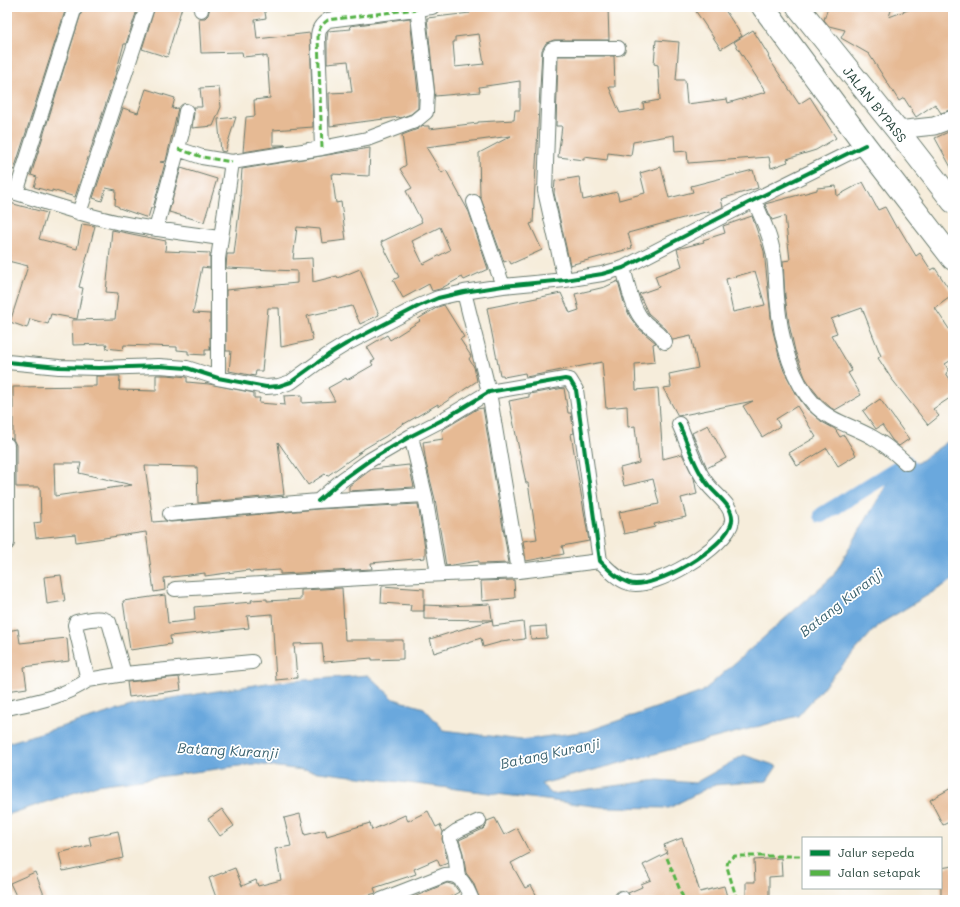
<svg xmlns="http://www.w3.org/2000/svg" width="960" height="907" viewBox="0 0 960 907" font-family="Mali,sans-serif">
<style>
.water{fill:#6ba8dd;stroke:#457288}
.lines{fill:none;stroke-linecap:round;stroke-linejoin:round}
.canal{stroke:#6ba8dd;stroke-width:16}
.building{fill:#e6ba94;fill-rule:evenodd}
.minor-casing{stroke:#6a7b6e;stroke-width:16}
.tertiary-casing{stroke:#6a7b6e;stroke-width:19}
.trunk-casing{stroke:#6a7b6e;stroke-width:24}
.minor{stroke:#fff;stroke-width:14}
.tertiary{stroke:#fff;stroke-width:17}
.trunk{stroke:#fff;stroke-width:22}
.quiet{stroke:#55b346;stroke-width:3;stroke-dasharray:6 3;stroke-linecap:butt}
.cycleway-casing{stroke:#fff;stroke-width:6}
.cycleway{stroke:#00873e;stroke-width:4}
.labels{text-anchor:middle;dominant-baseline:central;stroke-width:3.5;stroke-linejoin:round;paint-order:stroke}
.street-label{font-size:13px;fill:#1f3d34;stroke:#fff}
.water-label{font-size:14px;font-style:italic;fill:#3a626f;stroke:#fff}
</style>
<rect width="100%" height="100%" fill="#fff"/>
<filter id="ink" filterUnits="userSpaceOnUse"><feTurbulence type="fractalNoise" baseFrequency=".025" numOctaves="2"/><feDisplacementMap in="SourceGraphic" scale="8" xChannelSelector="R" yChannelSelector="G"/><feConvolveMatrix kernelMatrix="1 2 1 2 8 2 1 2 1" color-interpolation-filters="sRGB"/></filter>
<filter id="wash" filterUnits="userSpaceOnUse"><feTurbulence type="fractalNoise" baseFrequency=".012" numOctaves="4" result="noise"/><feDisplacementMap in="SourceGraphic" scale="16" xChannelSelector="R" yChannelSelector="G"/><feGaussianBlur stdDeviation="0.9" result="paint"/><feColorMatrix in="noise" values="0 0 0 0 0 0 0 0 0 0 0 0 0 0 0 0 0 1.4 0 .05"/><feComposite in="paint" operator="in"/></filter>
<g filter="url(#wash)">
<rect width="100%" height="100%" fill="#f6eddb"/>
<path class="water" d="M953,438v142l-75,45 -80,91 -257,68 11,10 106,-14 37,3 49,-28 33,11 -10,15 -54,4 -44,23 -67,-1 -348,-43 -157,21 -90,30v-72l134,-40 126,-20 101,-8 26,24 30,9 20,22 77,10 67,-9 114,-39 131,-116 54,-92z"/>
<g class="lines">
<path class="canal" d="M822,515l84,-52 8,10"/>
</g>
<g id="blocks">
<path class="building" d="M7,7l59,1 -52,162 -7,-2z
M83,7h55l-12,37h-2l-9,32 -40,121 -23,-7v2l-18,-5 3,-10 -6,-2z
M155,7h27l-15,50 -25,-8z
M210,7h54l2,11 -11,2 2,19 53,-6 3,94 -40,3v15h13l-43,7 3,-35 9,-1 -1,-16 16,-2 -3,-42 -4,1v-2l-20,2 -1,-5 -41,1 -2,-35h6l3,-3z
M485,7h123l1,33h-55l-8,3 -4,7 -9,173 -3,1 12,26 -31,14 -2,-4 -5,2 -24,-66 -1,-43 32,-17 -85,11 16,26 4,-3 23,42 19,57 -24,11 -2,-3 -22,12 -8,2 -3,-7 -26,14 -10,-18 6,-3 -18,-35 41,-20 -16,-31 6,-3 -12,-19 6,-4 -4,-30 16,-6 5,-4 1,1h5v3l49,-6v-1l36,-2 1,-10h5v-29l-41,6 1,5 -45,4 -8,-78 43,-5 -1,-3zM479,34l5,30 -29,3 -2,-25h2v-5zM440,227l10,23 -27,14 -11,-23z
M693,7h30l19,29 -21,13z
M828,7h64l-3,10 27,-10h37v102l-12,4 -6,-9 -19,13 -12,-19 -5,3 -30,-47 -28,-16 4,-8 -16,-4 -5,-6z
M410,18l8,74v16l-7,6 -11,4 -1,-1 -69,9 -1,-33 23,-1 -4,-31 -21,2v-25l1,-7 23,-2 -1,-3z
M753,30l16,26 -1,1 31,47 11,-7 26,41 -20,12 -29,9 1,3 -17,6 -2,-11 -81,6 -1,-12 -12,1 -1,-17 -41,7 -2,14 -23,-3 -1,7 -23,-3v3l-26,-3 4,-31h-6l2,-70h56l1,31h-6l11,26 24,-4 -1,-6 17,-3 -2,-35 -4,-1 2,-24 23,2 -3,38h9l2,24 40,-5 1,4 38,-11 -32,-50z
M219,87l2,20 -8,19 -21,2 2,-15 -1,-6h9l-2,-19z
M146,89l29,9 -3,11 6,-1 -12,53 -6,1 5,1 -12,45h-2l-3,10 -29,-10v-1l-4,-2 1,-15 -10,-2 -4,13 -9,-3 30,-90 15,5z
M236,117l-11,35 -4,-1 -3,-32z
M953,130v41l-18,-33z
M370,148l-1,28 -37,-2 4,29 5,-1 5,38 -24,3 -2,-14 -23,-2 -4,32 19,-1 1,24 24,-6 1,2 22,-9 19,46 -19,9 -8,-18 -45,10 6,24 -32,7 -2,-39h-11l-6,63h-6l-1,5 -26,-5 2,-20h-5v-61l71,-7v-12l-71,-3 1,-14h7l7,-58h-1l2,-27z
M661,167l8,31 24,-6 -2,-6 62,-16 5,18 -37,11 2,8 -9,4 -5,2v-2l-81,22 4,15 -62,17 -16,-72 1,-12 24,-4 4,23 34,-8 2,8 26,-7 -5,-20z
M181,168l36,11 -13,43 -35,-10z
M863,182l15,28 7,-3 11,20 2,-1 18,30 4,-3 11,17 4,-2 18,27 -18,13 18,27v24l-8,5 4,7 -3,2 7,11v12l-20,13 6,7 -11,9 -37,-47 -13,-20 3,-2 -19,-48 -31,11 6,14 -6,2 21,36 -4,2 13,22 -26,15 -4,-2 -11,-10 -8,-10 -7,-11 -10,-26 -6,-27 -4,-28 -2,-35 7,-1 -5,-44 -13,4 -7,-16 52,-14v-2l19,-2 1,10z
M10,203l37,10 -8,26 38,10 5,-25 13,2 -16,61 4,1 -6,31 -26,-5 -3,10 -18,-5 -3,9 -17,-6 18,-56 -20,-5 2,-6 -3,-1v-42z
M752,216l12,35 8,76 7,29 5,15 14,26 9,12 15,13 13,7 5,8 4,-2 12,20 -18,11 -11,-18 -30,18 -8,-13 27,-16 -19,-31 -21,13 4,7 -18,11 -19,-31 10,-5 -75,15 -15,-28 8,-1 -2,-13 29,-6 -7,-32 -18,4 -7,-11 -18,-16 -9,-19 20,-7 -4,-11 27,-10 -5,-17 27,-7 -1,-2 22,-7 -2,-7zM755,271l10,34 -32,7 -7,-33z
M112,230l54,11 -1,10 45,2v15l-8,-1 -9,46 17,1v36h-5v5l-17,-1v-3l-11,-1v-3l-53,-2 -1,5 -17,-2 1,-4 -34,1 -1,-25 43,-1 3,-26 -12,-1z
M618,281l6,22 6,14 8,11 18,15 -3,1 2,18 -20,2 1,26 22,-2 5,71 19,-5 12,24 3,16 -16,4 5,19 -32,7 1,3 -31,7 -5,-22 40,-8 -6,-25 -29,7 -4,-18 19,-5 -4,-37 -7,1 -1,-21 -21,2 -4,-46 -76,15 -1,-4 -21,4 -1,-2h-3l-13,-67 74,-15 9,20 9,-3 -4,-16 30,-7z
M444,305l20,32 -4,2 11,17 -2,3 5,8 3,14 -39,26v-3l-34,20v-1l-18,13 -29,17 4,-1 -34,24 -2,-2 -17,11 -30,-43 6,53 -86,8 -1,-36 -52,-1 8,56 12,-1 6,1 148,-13 99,-5 7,44v10l-54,5 1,6 -92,5v-4l-30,2 -1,-2 -44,6v-3l-41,5 1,12 -11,2 -8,-60 -70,10 -1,-8 -39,4 -2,-15 7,-1 -1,-35h-24v-42l-3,-6v-52l83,-1v-10h24l-1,14 37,1v-16h11l20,2v5l22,2 45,9v5h6l-1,5 26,2 -1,-9 18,-1v8l33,-2 -7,-13 18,-10 1,2 26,-15 -2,-3 4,-2 -8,-13 20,-12 3,5 30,-19 -2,-2 20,-12zM54,463h27l-2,10 53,12 -77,11z
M564,388l4,25h3l3,20 -3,1 18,107 -27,5 2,8 -38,7 -3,-20 14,-2 -9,-56h-2l-17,-82 20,-4v-3z
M880,399l29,40 -10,7 -7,-6 -10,-15 -6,4 -13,-18z
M483,408l26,155 -30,1v-3l-33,5 -11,-67 -9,-36 -3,-21 20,-3 -1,-9 35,-21z
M708,425l18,33 -19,10 -15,-35z
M409,465l5,22 -65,4v-5l23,-17z
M61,575l4,26 -18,3 -3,-27z
M514,580l1,18 -33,3 -1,-20z
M382,586l42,3v22h-14l1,-6 -30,-2z
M342,588l3,52h58v19l-31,1v-2l-48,4 -2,-19 -28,1 3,34 -21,2 -4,-66 -25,2 2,12 -79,8 1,8 -41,6 -7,-49 42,-6 3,28 27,-3 -1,-13 58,-5 -1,-2 16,-1v2l34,-2v-9z
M490,604l3,22 30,-4 2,17 -24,3 -18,5 -2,-9 -47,15 -4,-14 62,-19 -68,-1v-14l24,1z
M546,626l1,12 -16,1 -1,-12z
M18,629l2,14 47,-5 2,23 -45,6 3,21 -20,3v-60z
M179,677l2,13 -52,7 -2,-15z
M953,787v33l-10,5 -13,-25z
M222,809l12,17 -14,10 -12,-17z
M428,811l8,16 4,-2 3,7 -1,7 6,24 -8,3 -3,-7 -23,10 2,5 -42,14 2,5 -24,7h-135l-8,-22 26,-10 7,18 14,-6 2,6 23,-6 -6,-31 16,-3 -7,-28 16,-4 5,21 20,-5 2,6 43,-13 2,7 33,-15 3,6z
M495,818l9,17 13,-7 13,25 -19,10 14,25 6,-3 8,15h-59l-7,-18 -7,-9 -3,-20 -4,-13 24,-11 3,-3 1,-5z
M118,831l5,27 -60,13 -4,-18 32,-8 -2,-8z
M682,838l18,54 24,-6 4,14h-97l-3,-7 14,-6 -1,-3 10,-4 -8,-15 24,-12 -3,-8z
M781,858l1,18 -13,1v23h-23v-18h9l-1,-22z
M953,866v34h-12v-32z
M35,872l11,28h-28l-8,-17z
M447,883l7,2 5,7 -14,8h-38z"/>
</g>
</g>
<g filter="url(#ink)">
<use href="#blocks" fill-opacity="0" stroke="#6a7b6e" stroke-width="1"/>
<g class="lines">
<g class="minor-casing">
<path id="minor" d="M201,7v3
M322,148l-4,-110c0,-9 3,-13 10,-18l104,-13
M178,149l24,8 30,5
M7,190c36,11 72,24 109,32 35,7 69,11 104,16
M16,193l59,-186
M754,200c8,18 17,37 20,57 2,13 2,27 3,40 3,37 11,79 37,107 15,17 39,22 58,33 13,7 23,16 34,26
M474,202l29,84
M79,213l68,-206
M156,229l26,-96 4,-22
M623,268c5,17 8,36 18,50 7,10 18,12 24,24
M565,280l-20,-89 5,-138 2,-4 4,-1h62
M464,292l25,100 30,179
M7,362l52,5 40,1 60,-2 28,2 31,10 48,9 13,-1 12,-4 37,-27 18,-11 73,-38 19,-8 26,-6 39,-6 62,-6 37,-6 21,-6 131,-68 111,-55
M218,378v-119l14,-97 90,-14 45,-9 48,-18 11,-9 1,-20 -10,-85
M411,436l14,59 13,79
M7,445v98
M318,501l24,-21 28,-20 41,-24 33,-17 45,-27 76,-13 5,1 6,10 24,171c8,8 17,18 29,22 24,8 99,-36 103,-62 2,-14 -15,-25 -23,-35 -14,-17 -21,-42 -30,-62
M170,514l148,-13 107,-6
M175,589l222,-13 122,-5 81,-10
M88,680l36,-6
M7,708c28,-6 57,-11 81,-28l-13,-55 1,-3c10,-2 25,-7 33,0l15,52 128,-12
M458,877l-3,-23 -5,-15v-3l7,-5 22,-10
M622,898l1,2
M381,900l64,-25c17,-2 21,12 27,25"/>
</g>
<g class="tertiary-casing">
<path id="tertiary" d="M897,130l37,-4 19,-7"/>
</g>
<g class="trunk-casing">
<g id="trunk">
<path d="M763,7l102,138 88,114"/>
<path id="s1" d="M798,7l99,123 56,72"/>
</g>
</g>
<use href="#minor" class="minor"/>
<use href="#tertiary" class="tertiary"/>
<use href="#trunk" class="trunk"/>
<path class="quiet" d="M322,148l-4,-110c0,-9 3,-13 10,-18l89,-11
M178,149l24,8 30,5
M667,858l17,42
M737,900l-10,-33c0,-6 3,-9 8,-11h68"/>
<g class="cycleway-casing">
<path id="cycleway" d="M7,362l52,5 40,1 60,-2 28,2 31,10 48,9 13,-1 12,-4 37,-27 18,-11 73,-38 19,-8 26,-6 39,-6 62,-6 37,-6 21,-6 131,-68 111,-55
M318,501l24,-21 28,-20 41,-24 33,-17 45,-27 76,-13 5,1 6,10 24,171c8,8 17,18 29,22 24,8 99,-36 103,-62 2,-14 -15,-25 -23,-35 -14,-17 -21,-42 -30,-62"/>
</g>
<use href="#cycleway" class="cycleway"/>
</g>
</g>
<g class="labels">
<g class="street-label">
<text stroke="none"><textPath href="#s1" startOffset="124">JALAN BYPASS</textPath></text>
</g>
<g class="water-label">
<text transform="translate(841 602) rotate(-38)">Batang Kuranji</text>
<text transform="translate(228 750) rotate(3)">Batang Kuranji</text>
<text transform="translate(550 753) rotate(-12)">Batang Kuranji</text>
</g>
</g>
<rect width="960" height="907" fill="none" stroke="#fff" stroke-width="24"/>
<rect x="802" y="837" width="140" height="52" fill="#ffffff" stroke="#a5b1ae"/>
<rect x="810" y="850" width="20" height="6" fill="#00873e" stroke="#a5b1ae"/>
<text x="838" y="857" font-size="12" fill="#1f3d34">Jalur sepeda</text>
<rect x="810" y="870" width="20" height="6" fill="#55b346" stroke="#a5b1ae"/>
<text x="838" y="877" font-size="12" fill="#1f3d34">Jalan setapak</text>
</svg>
